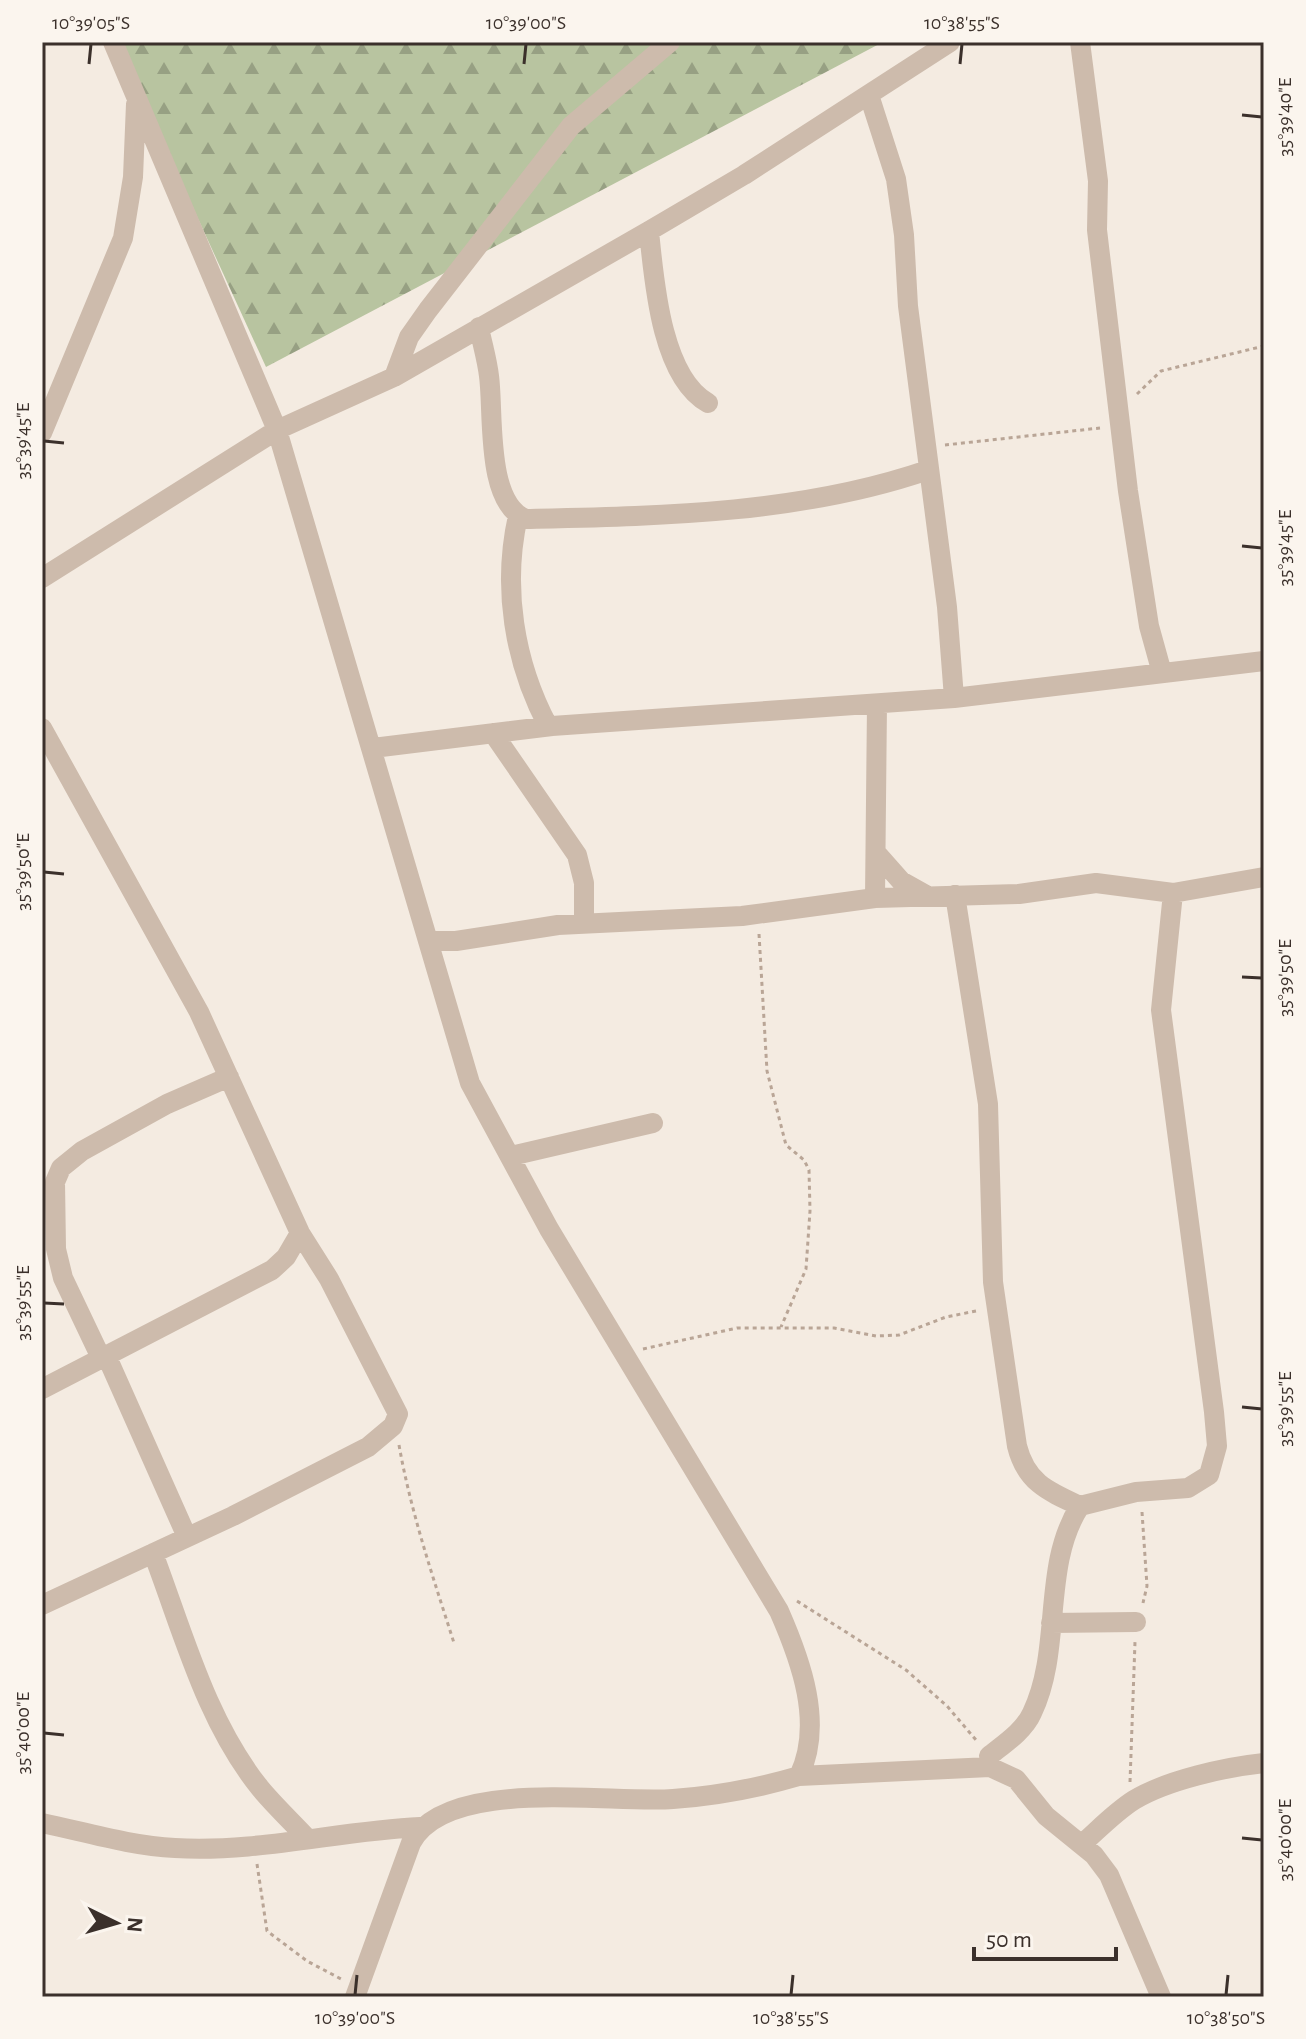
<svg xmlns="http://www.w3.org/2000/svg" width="1306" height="2039" viewBox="0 0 1306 2039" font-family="'Alegreya Sans',sans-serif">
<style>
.forest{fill:url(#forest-firs)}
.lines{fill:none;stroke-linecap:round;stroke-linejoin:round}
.path{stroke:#b9a596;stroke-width:3;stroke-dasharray:4 4;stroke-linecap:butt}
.minor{stroke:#cdbbac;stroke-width:20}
.ticks{fill:none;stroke:#3b302b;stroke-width:3}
.neatline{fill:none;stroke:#3b302b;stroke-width:3}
.ticks-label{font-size:20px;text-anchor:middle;fill:#3b302b}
</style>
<defs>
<pattern id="forest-firs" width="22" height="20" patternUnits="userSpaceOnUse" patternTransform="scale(2)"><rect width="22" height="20" fill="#b8c4a0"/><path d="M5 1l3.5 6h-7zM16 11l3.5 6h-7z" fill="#97a083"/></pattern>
</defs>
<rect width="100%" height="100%" fill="#f4ebe1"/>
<path class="forest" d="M117,42h766l-617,325z"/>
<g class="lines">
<path class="path" d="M1137,394l24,-23 103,-25
M945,445l155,-17
M759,934l8,137 19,74 18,15 5,10 1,41 -4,58 -25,58
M643,1349l94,-21h97l42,8 23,-1 47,-18 30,-6
M399,1445c12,68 34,132 55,198
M1142,1512l5,74 -4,17
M797,1601l109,69 41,36 29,34
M1130,1782l5,-140
M257,1864l10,67 40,30 34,18"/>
<path class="minor" d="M113,42l164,388 193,653 79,146 230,382c22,50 45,113 20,165 -41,12 -83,20 -126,23 -65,5 -226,-23 -262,44l-56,154
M1080,42l18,139 -1,49 31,261 21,135 13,47
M869,95l27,84 8,56 4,71 39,301 7,91
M649,231c5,49 12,146 59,172
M479,327c3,16 8,32 10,49 5,36 -4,127 37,143 134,-3 274,-5 402,-49
M394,377l15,-40 19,-27 143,-184 99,-84
M42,433l81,-195 10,-61 3,-73
M518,516c-16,71 -4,146 30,210
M42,578l235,-148 117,-53 255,-146 95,-56 206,-133
M42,728l157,284 101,221 29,46 69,135 -5,12 -25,21 -135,69 -191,89
M493,733l84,122 7,28v41
M373,748l179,-22 402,-28 310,-37
M878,855l23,26 25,14
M955,895l33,209 5,178 24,164c9,36 30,45 63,60
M875,898l2,-194
M429,941h27l102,-16 184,-9 133,-18 144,-4 77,-11 77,10 91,-16
M511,1156l142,-33
M107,1357l80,180
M102,1360l-39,-82 -7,-29 -1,-67 6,-14 21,-17 85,-47 62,-27
M42,1389l230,-119 14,-13 14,-24
M153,1553c30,79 53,168 107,235 14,17 31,33 46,49
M1051,1623l85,-1
M989,1756c15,-12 35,-25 43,-43 31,-64 9,-147 48,-207l56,-14 52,-4 21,-13 8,-29 -3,-34 -53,-402 12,-117
M799,1776l191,-9 26,12 30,37 48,39 15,20 52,122
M42,1823c43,9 89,23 133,25 81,5 163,-17 245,-21
M1082,1844c16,-14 33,-32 52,-44 33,-20 92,-33 130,-37"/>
</g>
<path class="ticks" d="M89,64l2,-20M524,64l2,-20M960,64l2,-20M1242,115l20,2M44,441l20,2M1242,546l20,2M44,872l20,2M1242,977l20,1M44,1303l20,1M1242,1407l20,2M44,1733l20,2M1242,1838l20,2M355,1995l2,-20M791,1995l2,-20M1226,1995l2,-20"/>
<rect width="1306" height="2039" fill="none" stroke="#fbf5ee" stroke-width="88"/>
<g transform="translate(116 1923) rotate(95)" stroke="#fbf5ee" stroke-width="6" paint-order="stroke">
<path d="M0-6L14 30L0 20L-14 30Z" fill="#3b302b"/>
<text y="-12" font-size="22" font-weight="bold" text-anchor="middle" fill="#3b302b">N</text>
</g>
<path d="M974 1947v12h142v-12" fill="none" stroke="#3b302b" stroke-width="4"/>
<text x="986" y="1947" font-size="24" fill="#3b302b" stroke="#fbf5ee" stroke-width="6" paint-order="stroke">50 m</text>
<rect x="44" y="44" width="1218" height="1951" class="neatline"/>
<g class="ticks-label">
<text x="91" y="29">10°39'05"S</text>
<text x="526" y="29">10°39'00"S</text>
<text x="962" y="29">10°38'55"S</text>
<text transform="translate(1284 117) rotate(-90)" y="7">35°39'40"E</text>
<text transform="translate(22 441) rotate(-90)" y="7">35°39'45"E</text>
<text transform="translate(1284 548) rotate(-90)" y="7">35°39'45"E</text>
<text transform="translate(22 872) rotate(-90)" y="7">35°39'50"E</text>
<text transform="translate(1284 978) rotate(-90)" y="7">35°39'50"E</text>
<text transform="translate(22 1303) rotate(-90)" y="7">35°39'55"E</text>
<text transform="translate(1284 1409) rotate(-90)" y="7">35°39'55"E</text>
<text transform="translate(22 1733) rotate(-90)" y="7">35°40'00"E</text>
<text transform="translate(1284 1840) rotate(-90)" y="7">35°40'00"E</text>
<text x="355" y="2024">10°39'00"S</text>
<text x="791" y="2024">10°38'55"S</text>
<text x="1226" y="2024">10°38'50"S</text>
</g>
</svg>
